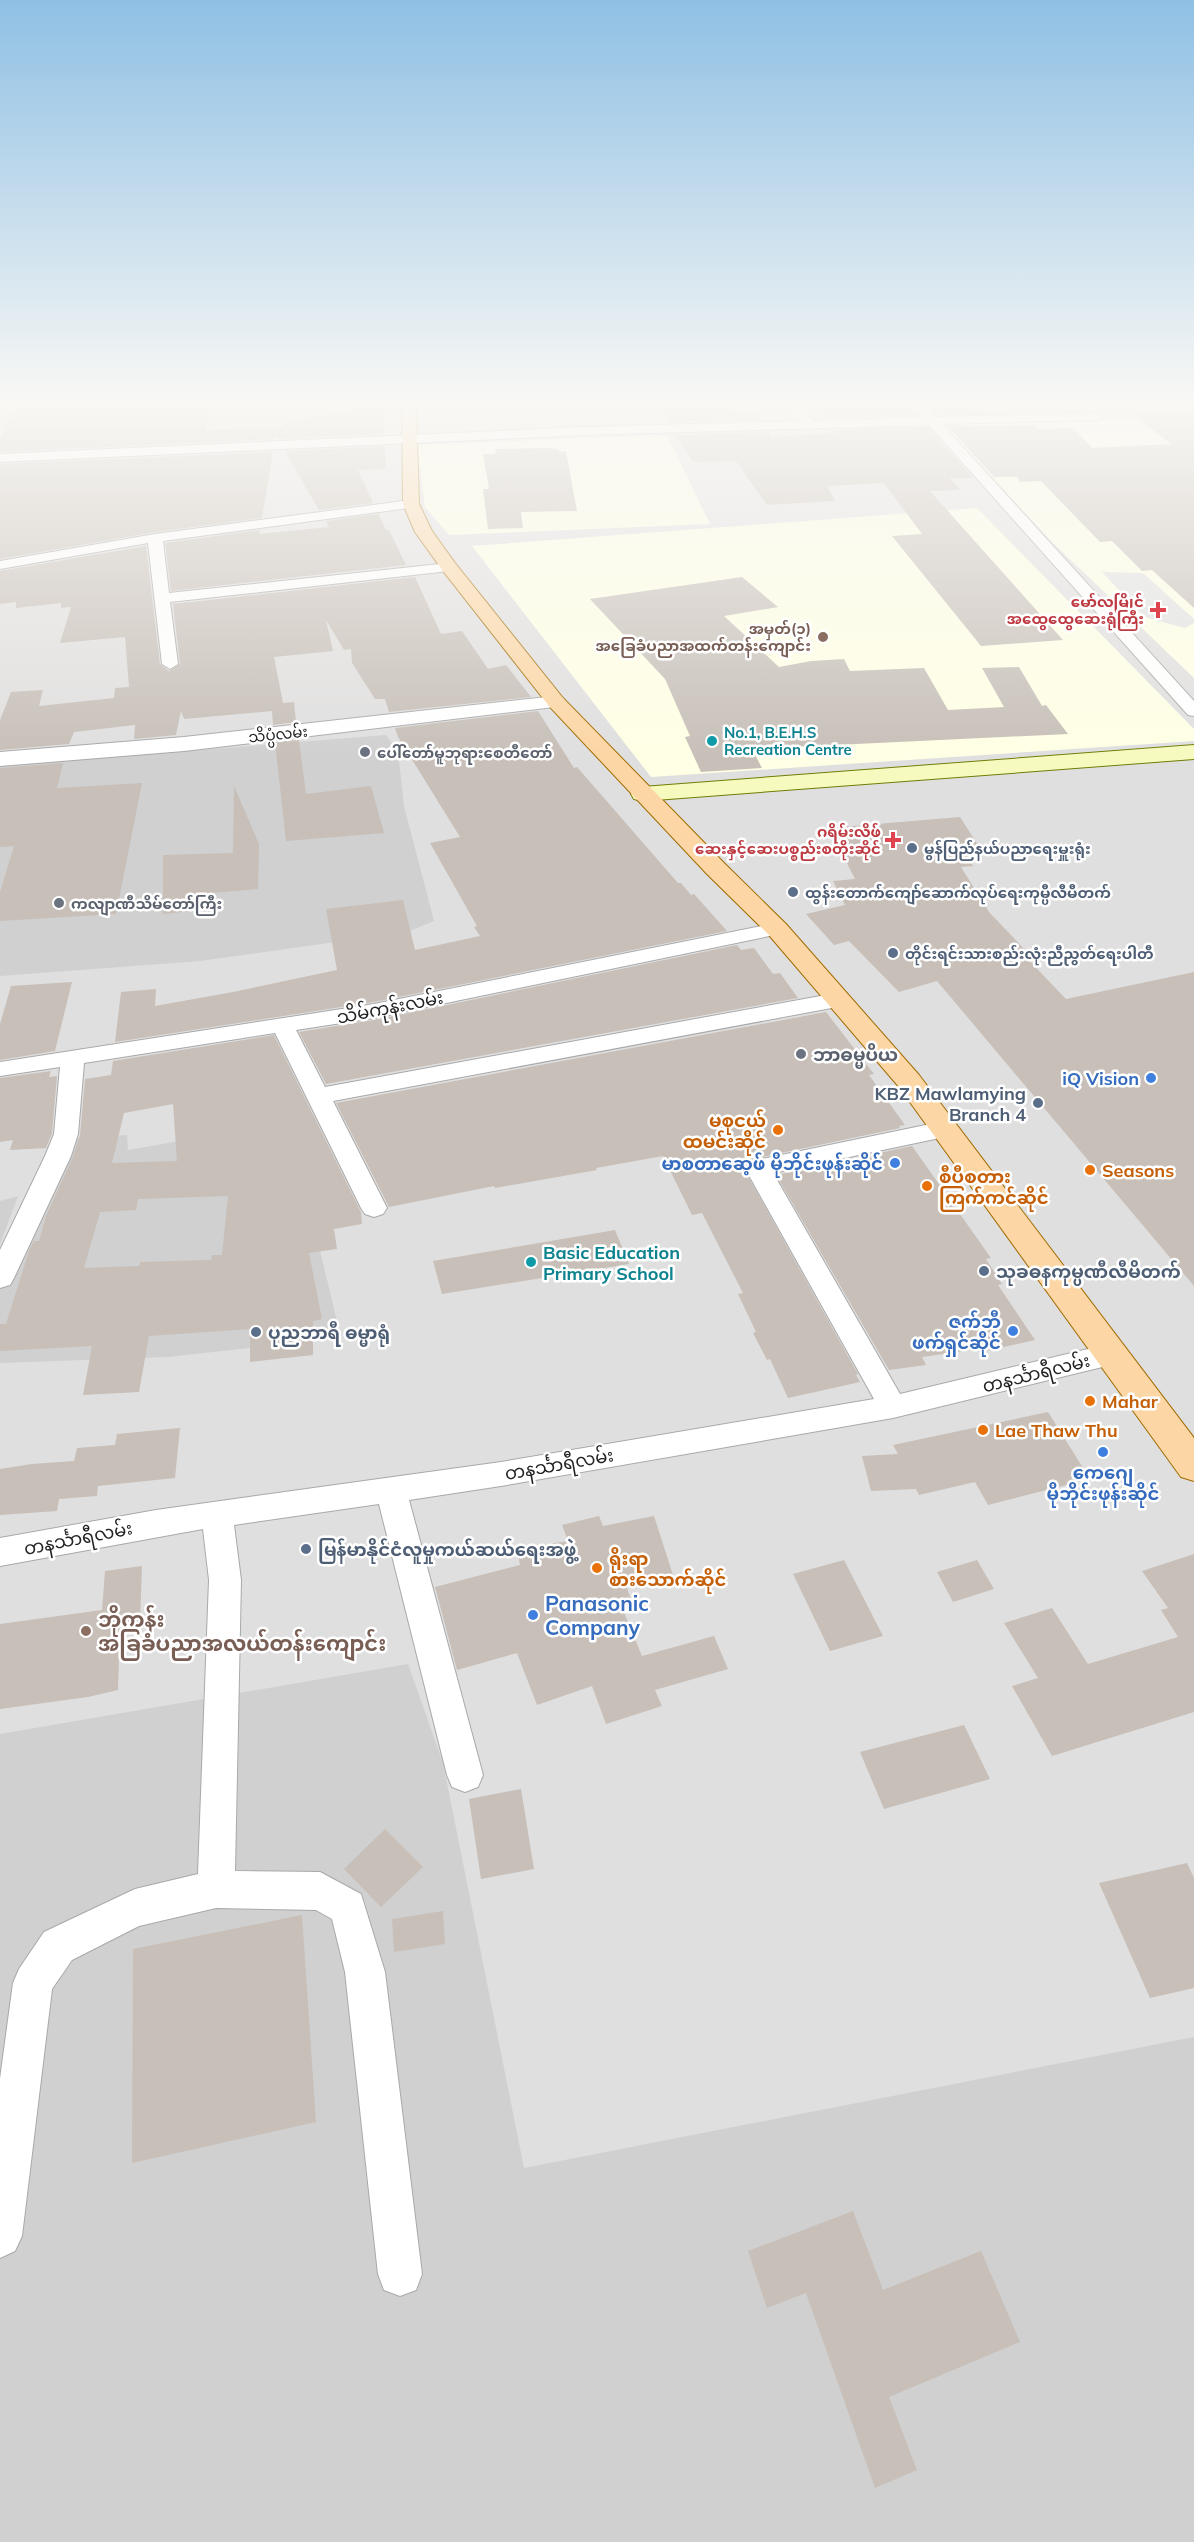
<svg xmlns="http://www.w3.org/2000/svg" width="1194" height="2542" viewBox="0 0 1194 2542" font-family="Mulish,'Noto Sans Myanmar',sans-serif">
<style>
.residential{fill:#e0dfdf}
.education{fill:#ffffe5}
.religious{fill:#d0d0d0}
.parking{fill:#e2e2e2}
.building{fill:#c7bfb8;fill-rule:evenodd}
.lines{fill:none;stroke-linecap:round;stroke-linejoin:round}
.minor-casing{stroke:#a9a9a9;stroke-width:2}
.tertiary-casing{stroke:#a9a9a9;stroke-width:2}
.secondary-casing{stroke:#707d05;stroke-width:2}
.primary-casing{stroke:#a06b00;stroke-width:2}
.minor{fill:#fff;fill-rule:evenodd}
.tertiary{fill:#fff;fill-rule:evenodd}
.secondary{fill:#f7fabf;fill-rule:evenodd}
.primary{fill:#fcd6a4;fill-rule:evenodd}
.health-dot{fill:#e0444e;stroke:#fff;stroke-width:2}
.education-dot{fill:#8d6e63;stroke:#fff;stroke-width:2}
.culture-dot{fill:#0f9aa8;stroke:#fff;stroke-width:2}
.worship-dot{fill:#6b7280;stroke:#fff;stroke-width:2}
.service-dot{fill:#5c6f8a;stroke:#fff;stroke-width:2}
.shop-dot{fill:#3f7fe0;stroke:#fff;stroke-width:2}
.food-dot{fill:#e8710a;stroke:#fff;stroke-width:2}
.labels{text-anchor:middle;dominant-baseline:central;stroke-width:5;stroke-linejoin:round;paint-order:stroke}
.far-health-label{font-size:15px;font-weight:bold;fill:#be3a42;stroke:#fff;text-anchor:end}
.far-education-label{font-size:15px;font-weight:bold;fill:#785e54;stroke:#fff;text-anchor:end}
.far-culture-label{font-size:15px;font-weight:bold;fill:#0d838f;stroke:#fff;text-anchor:start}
.far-street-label{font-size:15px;fill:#222;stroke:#fff}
.far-worship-label{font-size:15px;font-weight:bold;fill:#5b616d;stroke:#fff;text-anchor:start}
.far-service-label{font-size:15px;font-weight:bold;fill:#4e5e75;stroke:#fff;text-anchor:start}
.street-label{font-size:18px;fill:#222;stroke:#fff}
.worship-label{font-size:18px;font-weight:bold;fill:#5b616d;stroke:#fff;text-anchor:start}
.shop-label{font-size:18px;font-weight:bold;fill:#366cbe;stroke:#fff;text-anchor:end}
.service-label{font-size:18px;font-weight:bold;fill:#4e5e75;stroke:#fff;text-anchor:start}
.food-label{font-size:18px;font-weight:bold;fill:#c56008;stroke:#fff;text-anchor:start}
.culture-label{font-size:18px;font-weight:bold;fill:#0d838f;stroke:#fff;text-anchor:start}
.near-shop-label{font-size:21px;font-weight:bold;fill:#366cbe;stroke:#fff;text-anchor:start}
.near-education-label{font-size:21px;font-weight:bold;fill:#785e54;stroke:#fff;text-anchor:start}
</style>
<rect width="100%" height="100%" fill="#f2efe9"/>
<path class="residential" d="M0,402h1194v2140h-1194z"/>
<path class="education" d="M1194,419v259l-142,-136 -110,-119z
M667,435l43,89 -261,11 -24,-28 -8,-62z
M977,508l217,221v12l-543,36 -179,-231z"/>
<path class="religious" d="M0,402h391l-2,15 -389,14z
M386,735l12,16 6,55 30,115 -27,11 -207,29 -200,15v-210z
M270,1125l40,84 31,129 -173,19 -168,6v-81l61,-143 66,-4 1,15z
M18,1196l-18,48v-43z
M408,1664l35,99 81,405 670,-131v505h-1194v-808z"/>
<path class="parking" d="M1102,572l41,1 51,46v4l-9,5 -41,-11z"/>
<path class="building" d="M20,402h131l-1,3 60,-3 -5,28 79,-3 1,-5h22l2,-7 41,-1 3,-12h33l-3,18 1,14 -106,5 -2,-4 -1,4 -275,13v-13z
M728,402l8,11 18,-1 6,8 -92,2 -13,-19z
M809,402h67l4,3h29l8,10 -94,3z
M976,404l9,10 -49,1 -9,-10z
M1194,412v196l-42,-38 -10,1 -30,-30 -12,1 -59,-61 -21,1 -3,-5h-23l-47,-51 87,-1 4,4 35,-1 19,20 79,-4 -40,-31z
M928,427l45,51h-23l10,12 -30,1 133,149 -82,6 -89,-110 30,-2 -38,-51 -57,3 8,15 -68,4 -31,-44 -43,1 -18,-27 94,-3 2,5 64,-4 -2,-3z
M385,446l1,23 -28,1 15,33 -54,7 -34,-59z
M550,448l8,1 1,3 7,-1 11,60 -56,1 2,16 -35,1 -5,-40h6l-6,-35h13l-1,-5z
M273,452l-11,66 -107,14 -155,27v-95z
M378,514l8,16h3l17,35 -235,26 -6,-48 95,-13 -1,4 70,-7 -3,-6z
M146,546l14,118 9,7 11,-7 -7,-60 242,-27 26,57 21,-3 26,38 18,-4 25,32 -142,15 -4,-13h-10l-23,-36 -1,-14 -7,1 -18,-30 7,31 -59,6 9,46 11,-1 2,20 -23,3 -1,-14 -88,8 -3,-8 -5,24 -42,4 1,-14 -61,7 -5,12 -69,6v-30l11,-28 32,-2 -4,16 75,-8 1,-10 14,-1 -4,-50 -65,6 11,-36 -10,1v-5l-45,5v-6l-16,2v-33z
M742,577l36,30 -54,9 55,51 32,-6 33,-2 6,12 74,-3 24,42 56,-3 -22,-39 37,-1 23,39 4,-1 22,29 -316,15 10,19 -61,4 -16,-35 5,-1 -25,-57 -75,-80z
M538,711l36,57 3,-1 101,116h3l10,12 3,-1 33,37 -353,71 -259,40 6,-50 35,-3 -1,17 78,-14 104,-22 -11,-61 77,-9 12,50 65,-14 -6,-9 3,-1 -47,-83 30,-6 -62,-100 -3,-9z
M299,740l7,54 65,-8 13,47 -98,8 -11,-99z
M63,763l-6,25 85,-5 -26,131 -116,7v-29l14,-46 -14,1v-79z
M234,786l25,58 -1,45 -59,5 1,16 -37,4v-59l70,-2z
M960,817l23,36 -17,1 7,12 -12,1 28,45 36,38 -5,1 46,48 128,-27v314l-257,-305 -38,11 -50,-51 -15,4 -28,-31 39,-9 -12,-24 22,-2 -26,-51z
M737,945l4,5 13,-2 19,26 7,-1 18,25 -472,86 -27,-52 75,-12z
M72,982l-17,69 -55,9v-36l11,-38z
M826,1012l48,62 -5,1 36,50 -6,1 1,2 -147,31 -9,10 114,205 -2,1 4,7 -72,16 -18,-39 -3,1 -14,-27 3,-1 -18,-38 5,-1 -41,-80 -10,2 -29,-59 -67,12 1,2 -102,18 -1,-2 -105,21 -53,-104z
M274,1035l87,177 1,12 -28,5 3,20 -28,4 13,66 -9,2v34l-63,7v-33l-101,7 -10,56 -56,3 9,-49 -92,5v-27h6l23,-73 5,-10h5l7,-25 27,-59 7,-22 5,-56 26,-4 2,-14zM173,1104l4,57 -65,2 12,-50zM228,1196l-6,59h-10l-1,5 -71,2 -1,4 -55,2 16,-56 36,-2 2,-11z
M51,1071l-2,6 8,-1 -5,57 -6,15 -36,2 3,-10 -13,2v-64z
M912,1146l79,112 -5,1 16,25 -4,1 37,55 -53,12 -11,-2 -49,7 4,8 -37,5 -113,-195z
M615,1230l14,34 -187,30 -9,-33z
M1048,1412l42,67 -102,26 -13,-23 -56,13 -3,-6 -45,2 -9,-35 36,-2 -5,-9z
M180,1428l-5,50 -77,8 -1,10 -38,3 -2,12 -57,4v-46l32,-5 42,-3 3,-13 38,-3 2,-11z
M599,1516l4,10 51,-10 19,59 -47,10 5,15 -11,3 22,53 72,-20 14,33 -73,21 7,16 -56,18 -14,-38 -55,19 -20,-52 -60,17 -22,-83 85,-22 -3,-16 51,-8 -6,-16z
M1194,1554v158l-142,44 -40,-70 26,-8 -34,-55 48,-15 36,56 90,-27 -17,-27 7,-2 -26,-37z
M844,1560l39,76 -53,15 -37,-77z
M977,1560l17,29 -41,13 -16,-30z
M142,1566l-2,56 -20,3 -2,65 -30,7 -88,12v-85l102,-14 3,-39z
M964,1725l26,54 -106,30 -24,-57z
M521,1789l13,80 -53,10 -12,-80z
M385,1829l38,38 -42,40 -37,-38z
M1187,1863l7,15v110l-44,10 -51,-115z
M443,1911l2,33 -51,8 -2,-33z
M302,1915l14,207 -184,41 1,-214z
M853,2211l30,79 98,-39 39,91 -131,55 28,73 -42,18 -69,-195 -39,15 -19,-57z"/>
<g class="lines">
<g class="minor-casing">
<path id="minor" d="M779,402h13l22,19 108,-4 -13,-15h12l14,15 166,-4 2,3 -6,4 -155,4 252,277v15l-6,-1 -259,-290 -346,10 -583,27v-8l583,-27 217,-6z
M411,500l7,4 -2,3 -253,34 6,52 280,-30 7,4 -7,4 -279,31 8,62 -8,5 -8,-5 -14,-121 -148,26v-8l155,-27z
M777,923l7,2 4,4 -4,4 -410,85 -78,12 29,57 512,-94 8,2 3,5 -3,5 -8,2 -504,94 54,107 -4,6 -9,3 -9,-3 -4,-6 -86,-175 -191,30 -6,71 -7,22 -57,122 -4,7 -10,3v-38l45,-94 9,-22 6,-67 -60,9v-14l374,-58z
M945,1121l9,2 3,6 -3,6 -181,38 127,221 213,-51 10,3 4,8 -4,8 -230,56 -392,68 -92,14 74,275 -5,12 -13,5 -13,-5 -5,-12 -68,-271 -145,21 7,55 -6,291 85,1 41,22 24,78 37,302 -6,16 -16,6 -16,-6 -6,-16 -33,-302 -13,-53 -16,-9 -100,-2 -77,18 -67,34 -20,29 -30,247 -7,15 -15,7v-179l13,-96 6,-14 25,-37 91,-43 63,-15 11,-294 -6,-51 -203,37v-28l156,-28 345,-48 373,-63 -128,-229 7,-9 9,-2z"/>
</g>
<g class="tertiary-casing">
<path id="tertiary" d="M556,696l7,2 3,4 -3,4 -379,45 -184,15v-14l184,-15z"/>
</g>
<g class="secondary-casing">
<path id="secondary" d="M1194,745v14l-552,42 -8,-2 -3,-5 3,-5 8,-2z"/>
</g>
<g class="primary-casing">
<path id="primary" d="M402,402h14l3,102 13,27 23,32 108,135 162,166 61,60 133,151 275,363v43l-13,-4 -282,-390 -131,-153 -61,-60 -158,-168 -106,-135 -28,-39 -12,-28z"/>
</g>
<use href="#minor" class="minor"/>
<use href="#tertiary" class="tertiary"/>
<use href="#secondary" class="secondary"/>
<use href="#primary" class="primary"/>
</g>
<linearGradient id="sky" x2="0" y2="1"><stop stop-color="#8fc0e4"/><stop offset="0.53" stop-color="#f9f8f5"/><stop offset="1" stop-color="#f9f8f5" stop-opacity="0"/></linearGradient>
<rect width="1194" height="758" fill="url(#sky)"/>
<g class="health-dot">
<path d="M1155 601h6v6h6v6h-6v6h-6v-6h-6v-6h6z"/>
<path d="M890 831h6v6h6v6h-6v6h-6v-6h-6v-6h6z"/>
</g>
<g class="education-dot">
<circle cx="823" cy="637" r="6"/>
<circle cx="86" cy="1631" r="6"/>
</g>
<g class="culture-dot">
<circle cx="712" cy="741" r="6"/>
<circle cx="531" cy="1262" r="6"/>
</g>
<g class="worship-dot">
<circle cx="365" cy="752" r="6"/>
<circle cx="59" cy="903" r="6"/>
<circle cx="801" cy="1054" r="6"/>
</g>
<g class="service-dot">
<circle cx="912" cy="848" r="6"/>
<circle cx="793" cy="892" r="6"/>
<circle cx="893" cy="953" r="6"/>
<circle cx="1038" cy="1103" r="6"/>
<circle cx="984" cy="1271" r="6"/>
<circle cx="256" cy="1332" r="6"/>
<circle cx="306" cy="1549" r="6"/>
</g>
<g class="shop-dot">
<circle cx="1151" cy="1078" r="6"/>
<circle cx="895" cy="1163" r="6"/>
<circle cx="1013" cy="1331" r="6"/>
<circle cx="1103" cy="1452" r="6"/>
<circle cx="533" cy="1615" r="6"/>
</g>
<g class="food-dot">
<circle cx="778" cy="1130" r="6"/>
<circle cx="1090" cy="1170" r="6"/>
<circle cx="927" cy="1186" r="6"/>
<circle cx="1090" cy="1401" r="6"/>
<circle cx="983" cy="1430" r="6"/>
<circle cx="597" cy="1568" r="6"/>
</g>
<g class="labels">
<g class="far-health-label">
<text x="1144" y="601">မော်လမြိုင်<tspan x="1144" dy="17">အထွေထွေဆေးရုံကြီး</tspan></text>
<text x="881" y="831">ဂရိမ်းလိဖ်<tspan x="881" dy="17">ဆေးနှင့်ဆေးပစ္စည်းစတိုးဆိုင်</tspan></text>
</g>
<g class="far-education-label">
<text x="811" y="628">အမှတ်(၁)<tspan x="811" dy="17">အခြေခံပညာအထက်တန်းကျောင်း</tspan></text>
</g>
<g class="far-culture-label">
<text x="724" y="732">No.1, B.E.H.S<tspan x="724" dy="17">Recreation Centre</tspan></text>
</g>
<g class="far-street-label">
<text transform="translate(278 734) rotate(-6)">သိပ္ပံလမ်း</text>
</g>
<g class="far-worship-label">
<text x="377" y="752">ပေါ်တော်မူဘုရားစေတီတော်</text>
<text x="71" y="903">ကလျာဏီသိမ်တော်ကြီး</text>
</g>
<g class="far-service-label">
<text x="924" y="848">မွန်ပြည်နယ်ပညာရေးမှူးရုံး</text>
<text x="805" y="892">ထွန်းတောက်ကျော်ဆောက်လုပ်ရေးကုမ္ပီလီမီတက်</text>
<text x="905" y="953">တိုင်းရင်းသားစည်းလုံးညီညွတ်ရေးပါတီ</text>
</g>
<g class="street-label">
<text transform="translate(390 1007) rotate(-11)">သိမ်ကုန်းလမ်း</text>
<text transform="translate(1036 1373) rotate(-14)">တနင်္သာရီလမ်း</text>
<text transform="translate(559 1464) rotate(-10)">တနင်္သာရီလမ်း</text>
<text transform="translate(78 1538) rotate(-11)">တနင်္သာရီလမ်း</text>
</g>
<g class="worship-label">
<text x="813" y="1054">ဘာဓမ္မပိယ</text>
</g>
<g class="shop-label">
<text x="1139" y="1078">iQ Vision</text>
<text x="883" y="1163">မာစတာဆေ့ဖ် မိုဘိုင်းဖုန်းဆိုင်</text>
<text x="1001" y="1321">ဇက်ဘီ<tspan x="1001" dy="21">ဖက်ရှင်ဆိုင်</tspan></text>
<text x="1103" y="1472" text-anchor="middle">ကေဂျေ<tspan x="1103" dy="21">မိုဘိုင်းဖုန်းဆိုင်</tspan></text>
</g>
<g class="service-label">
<text x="1026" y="1093" text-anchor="end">KBZ Mawlamying<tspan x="1026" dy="21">Branch 4</tspan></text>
<text x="996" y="1271">သုခဓနကုမ္ပဏီလီမိတက်</text>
<text x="268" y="1332">ပုညဘာရီ ဓမ္မာရုံ</text>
<text x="318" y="1549">မြန်မာနိုင်ငံလူမှုကယ်ဆယ်ရေးအဖွဲ့</text>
</g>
<g class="food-label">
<text x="766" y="1120" text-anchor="end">မစုငယ်<tspan x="766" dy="21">ထမင်းဆိုင်</tspan></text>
<text x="1102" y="1170">Seasons</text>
<text x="939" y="1176">စီပီစတား<tspan x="939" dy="21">ကြက်ကင်ဆိုင်</tspan></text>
<text x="1102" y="1401">Mahar</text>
<text x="995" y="1430">Lae Thaw Thu</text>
<text x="609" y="1558">ရိုးရာ<tspan x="609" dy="21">စားသောက်ဆိုင်</tspan></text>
</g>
<g class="culture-label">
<text x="543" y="1252">Basic Education<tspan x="543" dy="21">Primary School</tspan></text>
</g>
<g class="near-shop-label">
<text x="545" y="1603">Panasonic<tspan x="545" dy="24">Company</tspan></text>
</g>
<g class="near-education-label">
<text x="98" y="1619">ဘိုကုန်း<tspan x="98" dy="24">အခြခံပညာအလယ်တန်းကျောင်း</tspan></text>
</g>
</g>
</svg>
